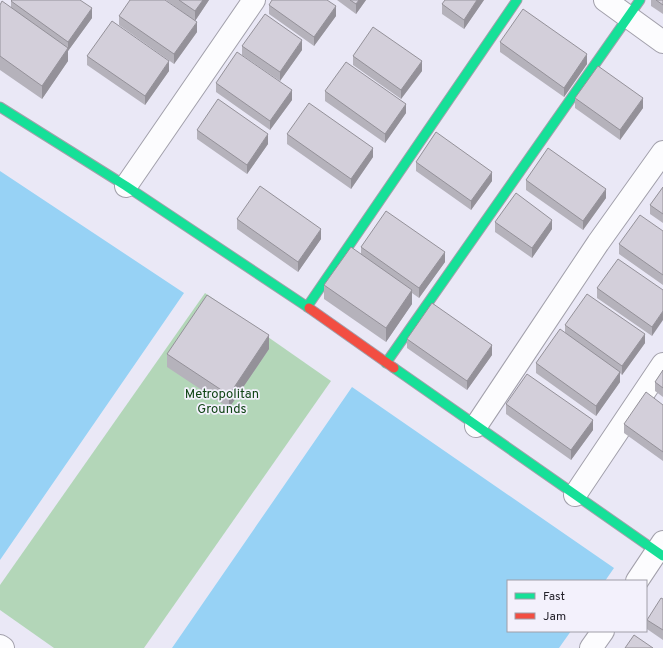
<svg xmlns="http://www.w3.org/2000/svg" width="663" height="648" viewBox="0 0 663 648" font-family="Overpass,sans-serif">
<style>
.green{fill:#b3d6b8}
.water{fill:#97d2f5}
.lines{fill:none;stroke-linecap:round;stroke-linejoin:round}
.street-casing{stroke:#a2a0ab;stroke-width:24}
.fast-casing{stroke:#a2a0ab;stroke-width:11}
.jam-casing{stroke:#a2a0ab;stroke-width:11}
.street{stroke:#fcfcfe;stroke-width:22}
.fast{stroke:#16e098;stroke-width:9}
.jam{stroke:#f24e42;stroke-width:9}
.wall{fill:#b5b2bb}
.shaded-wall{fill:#949199}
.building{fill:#d3cfda;stroke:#949199}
.labels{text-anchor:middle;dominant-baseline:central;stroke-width:3.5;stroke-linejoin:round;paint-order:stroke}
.park-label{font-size:13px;fill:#0f4414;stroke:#f3f1fc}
</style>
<rect width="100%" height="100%" fill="#eae8f6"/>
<path class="green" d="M205,293l126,88 -187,267h-90l-54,-38v-25z"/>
<path class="water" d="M0,171l184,122 -184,267z
M352,387l262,181 -9,13h-97v50h63l-12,17h-387z"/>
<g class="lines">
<g class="street-casing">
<path id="street" d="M605,0l58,42
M126,186l128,-186
M476,426l122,-183 65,-91
M575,495l88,-131
M637,581l26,-39
M0,646l3,2
M591,648l12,-17"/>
</g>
<g class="fast-casing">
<path id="fast" d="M0,107l126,79 183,122
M307,307l210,-307
M386,363l254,-363
M394,368l269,188"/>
</g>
<g class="jam-casing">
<path id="jam" d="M309,308l85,60"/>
</g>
<use href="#street" class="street"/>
<use href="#fast" class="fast"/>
<use href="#jam" class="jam"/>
</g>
<path class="wall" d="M166,0h43l-14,21z
M337,0h29l-10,14z
M484,0l-20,29 -22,-15v-10z
M651,0h12v14l-12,-8z
M11,1l81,17 -24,33v10l-26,38 -42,-29v-65l11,2z
M269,5l67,11 -22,30 -45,-32z
M119,16l78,16 -23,32 -55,-39z
M500,42l87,22 -23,33 -64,-45z
M242,46l60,4 -22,31 -38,-26z
M87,56l82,15 -24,34 -58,-40z
M353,56l69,15 -21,28 -48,-34z
M216,83l76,17 -22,30 -54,-38z
M325,91l81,22 -21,30 -60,-42z
M575,98l68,10 -23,32 -45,-32z
M197,130l71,14 -21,30 -50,-35z
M287,134l86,23 -22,32 -64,-45z
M416,162l76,19 -21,29 -55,-39z
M526,180l80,18 -23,32 -57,-40z
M663,187v36l-13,-9v-9z
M237,219l84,20 -23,33 -61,-43z
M495,222l57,7 -20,29 -37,-26z
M663,231v54l-44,-31v-10z
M361,247l84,15 -26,36 -7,-5v11l-26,38 -62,-43v-14l37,-31z
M597,288l66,2 -11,46 -55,-38z
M565,325l80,18 -23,32 -2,-2v9l-24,34 -60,-43v-10l29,-30z
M407,339l85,16 -25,35 -60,-42z
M269,349l-40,59 -62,-41v-13z
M663,370v27l-8,-6v-9z
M506,404l87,26 -22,30 -65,-46z
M663,405v56l-39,-28v-9z
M663,599v41l-16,-11v-9z"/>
<path class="shaded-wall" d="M203,0h6l-14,21v-10z
M359,0h7l-10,14v-10z
M477,0h7l-20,29v-9z
M336,6v10l-22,30v-9z
M92,8v10l-24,33v-9z
M197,22v10l-23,32v-10z
M302,40v10l-22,31v-9z
M68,48v13l-26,38v-13z
M587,54v10l-23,33v-9z
M169,61v10l-24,34v-9z
M422,61v10l-21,28v-9z
M292,90v10l-22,30v-9z
M643,98v10l-23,32v-10z
M406,104v9l-21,30v-9z
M268,134v10l-21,30v-9z
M373,148v9l-22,32v-10z
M492,172v9l-21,29v-9z
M606,189v9l-23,32v-9z
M552,220v9l-20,29v-10z
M321,229v10l-23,33v-10z
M445,252v10l-26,36v-10z
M412,290v14l-26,38v-14z
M663,311v9l-11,16v-9z
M645,334v9l-23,32v-9z
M269,335v14l-40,59v-13z
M492,345v10l-25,35v-9z
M620,372v10l-24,34v-10z
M593,420v10l-22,30v-10z"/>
<path class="building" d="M12,0h68l12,8 -24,34 -57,-41z
M130,0h35l32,22 -23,32 -55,-38z
M179,0h24l-8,11z
M272,0h55l9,6 -22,31 -45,-32z
M350,0h9l-3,4z
M445,0h32l-13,20 -22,-16z
M656,0h7v5z
M2,1l66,47 -26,38 -42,-30v-51z
M523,9l64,45 -23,34 -64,-46z
M265,14l37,26 -22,32 -38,-26z
M112,21l57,40 -24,35 -58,-40z
M373,27l49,34 -21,29 -48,-34z
M237,52l55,38 -22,31 -54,-38z
M346,62l60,42 -21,30 -60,-43z
M598,66l45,32 -23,32 -45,-32z
M218,99l50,35 -21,31 -50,-35z
M309,103l64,45 -22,31 -64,-45z
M436,132l56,40 -21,29 -55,-39z
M548,148l58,41 -23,32 -57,-41z
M260,186l61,43 -23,33 -61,-43z
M663,187v27l-13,-9z
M516,193l36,27 -20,28 -37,-26z
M386,211l59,41 -26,36 -58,-41z
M640,215l23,16v44l-44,-31z
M351,247l61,43 -26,38 -62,-43z
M618,259l45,31v21l-11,16 -55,-39z
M587,294l58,40 -23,32 -57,-41z
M207,295l62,40 -40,60 -62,-41z
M432,303l60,42 -25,36 -60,-42z
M560,329l60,43 -24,34 -60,-43z
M663,370v18l-8,-6z
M527,374l66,46 -22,30 -65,-46z
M646,392l17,13v47l-39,-28z
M661,598l2,1v31l-16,-10z
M634,635l19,13h-28z"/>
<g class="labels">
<g class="park-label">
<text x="222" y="395">Metropolitan<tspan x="222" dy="15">Grounds</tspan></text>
</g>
</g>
<rect x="507" y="580" width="140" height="52" fill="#f3f1fc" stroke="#a09ea8"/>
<rect x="515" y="593" width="20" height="6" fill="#16e098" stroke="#a09ea8"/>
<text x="543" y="600" font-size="12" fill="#24222b">Fast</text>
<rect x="515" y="613" width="20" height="6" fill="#f24e42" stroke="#a09ea8"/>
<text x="543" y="620" font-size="12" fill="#24222b">Jam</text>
</svg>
